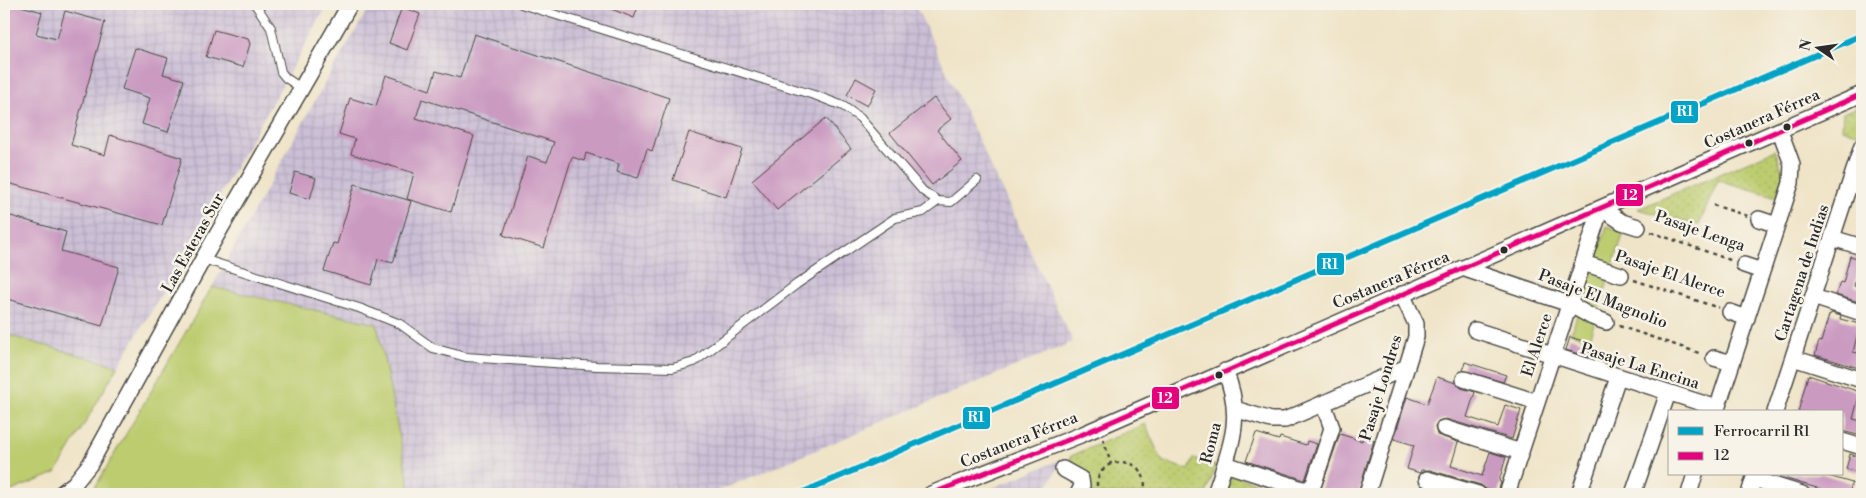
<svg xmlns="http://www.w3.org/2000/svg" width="1866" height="498" viewBox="0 0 1866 498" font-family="'Libre Bodoni',serif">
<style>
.industrial{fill:url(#industrial-grid)}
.grass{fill:#bccc6e;stroke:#747c4c}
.park{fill:url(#park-dots);stroke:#747c4c}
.building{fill:#ca9ac1}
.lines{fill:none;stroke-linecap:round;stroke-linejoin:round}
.lane-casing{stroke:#484742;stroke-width:10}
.street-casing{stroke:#484742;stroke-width:18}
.path{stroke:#484742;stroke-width:2.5;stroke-dasharray:4 4;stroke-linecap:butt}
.lane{stroke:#fff;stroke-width:8}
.street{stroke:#fff;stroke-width:15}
.bus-1-casing{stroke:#f7f3e8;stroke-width:9}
.bus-1{stroke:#e5007d;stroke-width:5}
.rail-1-casing{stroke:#f7f3e8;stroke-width:10}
.rail-1{stroke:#02a3c6;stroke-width:6}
.bus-dot{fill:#2b2b2b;stroke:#f7f3e8;stroke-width:2}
.labels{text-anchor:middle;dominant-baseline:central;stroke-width:5;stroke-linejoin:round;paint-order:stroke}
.street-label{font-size:16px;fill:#2b2b2b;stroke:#f7f3e8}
.line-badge{stroke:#f7f3e8;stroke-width:2}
.badge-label{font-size:14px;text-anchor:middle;font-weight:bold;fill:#fff}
</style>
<defs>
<pattern id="industrial-grid" width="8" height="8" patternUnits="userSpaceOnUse" patternTransform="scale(1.25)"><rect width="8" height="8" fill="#cbbfd6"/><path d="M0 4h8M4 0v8" fill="none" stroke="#aea4b8"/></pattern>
<pattern id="park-dots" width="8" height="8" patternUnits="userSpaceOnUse" patternTransform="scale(1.25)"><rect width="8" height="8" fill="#bccc6e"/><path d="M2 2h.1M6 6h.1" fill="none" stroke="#a2af5f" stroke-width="1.8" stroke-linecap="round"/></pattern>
</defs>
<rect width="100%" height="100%" fill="#f7f3e8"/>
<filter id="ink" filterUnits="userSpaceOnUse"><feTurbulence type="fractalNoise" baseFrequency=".02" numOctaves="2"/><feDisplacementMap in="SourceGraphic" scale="10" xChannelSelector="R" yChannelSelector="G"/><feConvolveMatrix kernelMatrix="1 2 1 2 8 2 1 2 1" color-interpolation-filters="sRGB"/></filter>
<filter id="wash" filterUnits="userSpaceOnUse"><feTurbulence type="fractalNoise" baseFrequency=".0096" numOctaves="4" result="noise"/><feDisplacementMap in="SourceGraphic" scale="20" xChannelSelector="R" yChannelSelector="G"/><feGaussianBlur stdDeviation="1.12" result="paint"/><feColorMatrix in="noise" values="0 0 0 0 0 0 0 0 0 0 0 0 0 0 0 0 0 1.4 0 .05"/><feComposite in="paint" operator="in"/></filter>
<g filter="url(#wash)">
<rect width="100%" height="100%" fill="#efe4c7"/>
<path class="industrial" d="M4,4h324l-141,249 -69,113 -114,-32z
M371,4h544l158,338 -362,152h-300l-35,-170 -164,-37 114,-206z
M1062,459l-18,35h-66z"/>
<path class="grass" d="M1607,226l17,6 -35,107 -18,-6z
M212,287l165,37 34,170h-320z
M4,334l114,32 -62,107 -52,21z"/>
<path class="park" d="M1862,105l-1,29 -19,-5 1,-16z
M1775,150l9,25 -7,22 -59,-17 -19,45 -61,-16z
M1145,424l17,37 27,9 5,-12 22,8 -10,28h-120l-16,-24 1,-14z
M1231,475l58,19h-64z"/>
<g id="blocks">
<path class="building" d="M4,4h10l28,8 -6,22 21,5 8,-28 40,11 -34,123 34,10 5,-20 72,23 -20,67 -158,-43z
M599,4h40l-5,14z
M402,7l18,7 -13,36 -18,-7z
M214,30l34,9 2,5 -7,23 -37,-10z
M474,34l195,64 -17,53 -5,-2 -9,29 -21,-6 2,-8 -33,-11 -2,8 -12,-4 -28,91 -41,-13 25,-79 19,6 7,-20 -132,-43 -6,19 58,18 -23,76 -44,-13 7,-26 -63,-19 4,-15 -16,-5 11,-36 26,8 10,-31 44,15 6,-19 24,7z
M135,48l33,10 -5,16 21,6 -16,52 -26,-8 8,-26 -28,-9z
M856,78l20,11 -9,17 -20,-11z
M934,98l17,21 -14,11 25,31 -30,24 -42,-52z
M826,118l25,31 -74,61 -25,-30z
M689,132l53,17 -16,48 -53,-17z
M295,172l21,6 -6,21 -21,-6z
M355,184l56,17 -18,62 -15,-4 -7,26 -47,-14 9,-28 4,1z
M4,214l62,18 -5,19 58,16 -17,59 -98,-28z
M1850,256l11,3 -7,27 8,3v14l-26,-8 4,-13 3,1z
M1831,313l10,3 -1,3 20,5 -7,28 9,2v15l-47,-14 4,-14 2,1 8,-27h1z
M1570,337l22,7 -4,13 -22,-7z
M1465,362l41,13 -3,7 -40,-12z
M1808,375l52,17 -7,27 9,2v15l-20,-5v-19h-44z
M1437,377l19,6 5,5 14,4 -8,25 31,10 7,-22 16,5 -9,29 -66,-20 -8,2 -3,5 2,9 21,7 -7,24 31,10 8,-24 16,5 -7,24 2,1 -3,11 -12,-4 -5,-4 -51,-15h-9l-1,3 -13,-4 7,-24 -20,-6 13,-42 20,7z
M1256,433l23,7 1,-3 26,8 1,-4 10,3 -12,36 -59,-19z
M1340,434l22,7 1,-5 11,4 -16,54h-39z
M1850,454l11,4 -3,14 -12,-3z
M1780,474h42l30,9 -3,11h-12l-57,-17z"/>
</g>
</g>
<g filter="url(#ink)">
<use href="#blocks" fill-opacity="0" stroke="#484742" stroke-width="1"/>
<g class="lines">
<g class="lane-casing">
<path id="lane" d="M255,4l16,24 10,44 5,6 15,10
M521,4l296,92 26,10 17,12 63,73 15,10 13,1 26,-22
M203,259l156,49 41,16 33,24 33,9 131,9 76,2 21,-6 103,-78 98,-66 28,-6 15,-11"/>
</g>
<g class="street-casing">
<path id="street" d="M1601,208l21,14 16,5
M1759,219l18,6
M1832,238l30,9
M1583,263l38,12
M1744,265l18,6
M1462,268l107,36 23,13 14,5
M1813,297l49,16
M1730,312l17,6
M1475,330l242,78
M1714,358l18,5
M1793,358l69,22
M1464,379l73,23
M1235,409l36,11h14l122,-53
M1716,412l75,-229 1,-19 -12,-33
M1775,412l87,-266
M1444,428l77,24
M1842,441l20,6
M1225,464l77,25h7l5,-6 18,-55 -9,-25
M1063,469l18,10 1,7 -4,8
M1427,479l51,15
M1754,479l48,15
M61,494l13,-10 16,-20 113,-205 147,-255
M931,494l152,-60 779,-340
M1215,494c15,-46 30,-76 10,-123
M1367,494l49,-157v-13l-14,-30
M1507,494l94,-286
M1579,494l39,-117
M1633,494l35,-101
M1689,494l6,-20
M1749,494l6,-20"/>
</g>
<path class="path" d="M1713,205l35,11
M1651,232l82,29
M1634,280l85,28
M1619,326l83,28
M1103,439l8,25
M1098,494c-10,-42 55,-43 46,0"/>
<use href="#lane" class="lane"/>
<use href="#street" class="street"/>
<g class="bus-1-casing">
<path id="bus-1" d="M931,494l152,-60 779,-340"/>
</g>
<use href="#bus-1" class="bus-1"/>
<g class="rail-1-casing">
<path id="rail-1" d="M799,494l1063,-459"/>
</g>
<use href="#rail-1" class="rail-1"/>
</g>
</g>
<g class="bus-dot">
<circle cx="1787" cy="127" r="4.5"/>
<circle cx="1749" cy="143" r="4.5"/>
<circle cx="1504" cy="250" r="4.5"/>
<circle cx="1219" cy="375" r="4.5"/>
</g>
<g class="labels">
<g class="street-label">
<text transform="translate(1762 119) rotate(-24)">Costanera Férrea</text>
<text transform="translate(1700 231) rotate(19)">Pasaje Lenga</text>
<text transform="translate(193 243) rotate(-61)">Las Esteras Sur</text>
<text transform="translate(1802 273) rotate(-72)">Cartagena de Indias</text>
<text transform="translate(1670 274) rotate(19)">Pasaje El Alerce</text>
<text transform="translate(1391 280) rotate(-23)">Costanera Férrea</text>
<text transform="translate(1603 299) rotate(21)">Pasaje El Magnolio</text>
<text transform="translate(1537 345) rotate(-72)">El Alerce</text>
<text transform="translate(1640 366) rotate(17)">Pasaje La Encina</text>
<text transform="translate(1381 388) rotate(-73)">Pasaje Londres</text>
<text transform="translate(1019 440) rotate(-22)">Costanera Férrea</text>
<text transform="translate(1211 443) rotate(-76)">Roma</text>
</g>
</g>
<g class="line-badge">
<rect x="1670" y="100" width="29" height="24" rx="5" fill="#02a3c6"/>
<rect x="1615" y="183" width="29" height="24" rx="5" fill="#e5007d"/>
<rect x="1316" y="252" width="29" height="24" rx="5" fill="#02a3c6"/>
<rect x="1151" y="386" width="29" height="24" rx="5" fill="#e5007d"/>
<rect x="962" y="406" width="29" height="24" rx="5" fill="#02a3c6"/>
</g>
<g class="badge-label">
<text x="1685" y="116">R1</text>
<text x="1630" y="200">12</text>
<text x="1330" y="269">R1</text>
<text x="1165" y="403">12</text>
<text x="976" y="422">R1</text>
</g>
<rect width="1866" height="498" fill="none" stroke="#f7f3e8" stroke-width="20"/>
<rect x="1668" y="410" width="175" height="65" fill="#f7f3e8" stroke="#a5a39c"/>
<rect x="1678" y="427" width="25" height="8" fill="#02a3c6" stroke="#a5a39c"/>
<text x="1714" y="436" font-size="15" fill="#2b2b2b">Ferrocarril R1</text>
<rect x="1678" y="452" width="25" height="8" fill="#e5007d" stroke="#a5a39c"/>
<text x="1714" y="460" font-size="15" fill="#2b2b2b">12</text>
<g transform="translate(1818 48) rotate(283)" stroke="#f7f3e8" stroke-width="4" paint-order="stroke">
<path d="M0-4L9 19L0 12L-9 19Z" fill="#2b2b2b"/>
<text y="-8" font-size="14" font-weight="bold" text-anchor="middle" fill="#2b2b2b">N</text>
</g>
</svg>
